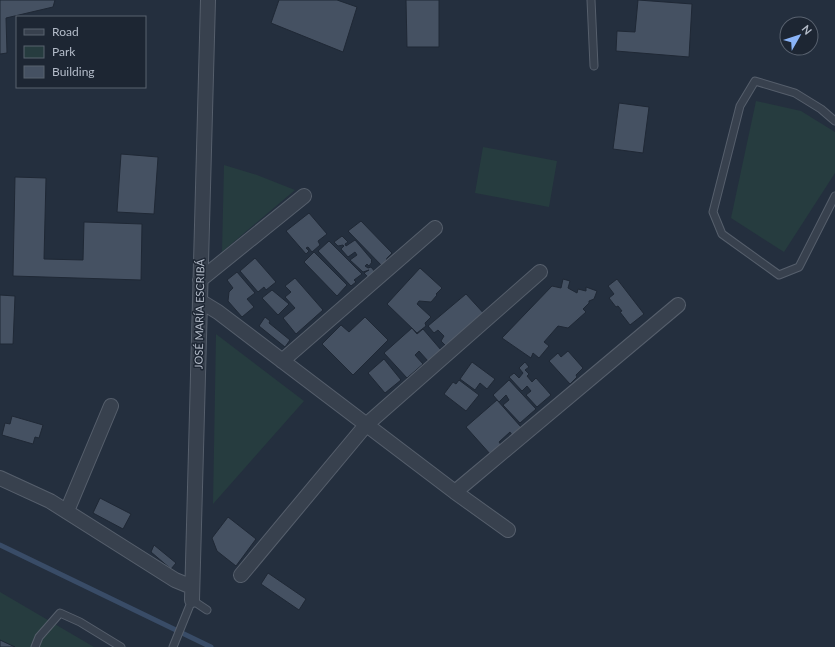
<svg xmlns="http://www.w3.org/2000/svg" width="835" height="647" viewBox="0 0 835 647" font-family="Lato,sans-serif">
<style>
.green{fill:#263c3f}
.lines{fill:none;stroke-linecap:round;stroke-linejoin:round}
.stream{stroke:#394c67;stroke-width:5}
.building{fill:#455162;stroke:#1f2835}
.service-casing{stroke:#565f6c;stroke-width:9}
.minor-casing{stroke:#565f6c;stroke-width:16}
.service{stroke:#38414e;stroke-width:7}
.minor{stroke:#38414e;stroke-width:14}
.labels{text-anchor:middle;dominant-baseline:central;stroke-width:3;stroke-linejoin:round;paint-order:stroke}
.street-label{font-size:11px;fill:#b4bcc9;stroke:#1d2633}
</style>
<rect width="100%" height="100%" fill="#242f3e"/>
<path class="green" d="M756,101l45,10 34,21v41l-51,79 -53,-34z
M483,147l74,14 -8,46 -74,-14z
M224,165l33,10 38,15 -73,62z
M216,334l88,67 -91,103z
M0,592l94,55h-94z"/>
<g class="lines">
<path class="stream" d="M0,545l211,102"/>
</g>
<path class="building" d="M0,0h55l-2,7 -47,11 1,35 -7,1z
M279,0h58l20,7 -14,45 -72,-29z
M406,0h33v47h-32z
M638,0l54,4 -3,53 -73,-6 1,-20 18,1z
M619,103l30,4 -6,46 -30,-4z
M121,154l37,3 -4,57 -37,-2z
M15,177l31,1 -2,81 39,1 1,-38 58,2 -1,56 -128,-4z
M309,213l18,21 -9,7 2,4 -8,7 -4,-5 -2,1 3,3 -3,3 -20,-23z
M361,221l31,32 -5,5 -3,10 -36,-37z
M342,236l6,6 -3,2 1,2 9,-6 17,20 -1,1 1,1 -3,4 -2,-2 -2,2 3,2 3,-1 5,6 -7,5 -5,-5 5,-3 -6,2 -13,-12 7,-5 -2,-3 -7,5 -7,-8 3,-3 -1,-1 -5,1 -4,-4z
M329,241l33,33 -8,6 2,2 -5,4 -33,-35z
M314,252l33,33 -10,11 -33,-34z
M255,258l21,24 -10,8 -2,-3 -6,5 -18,-21z
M420,268l22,20 -6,6 1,1 -6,7 -12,-1 -2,3 14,13 -6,6 1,3 -9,7 -30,-29z
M237,272l18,21 -8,6 7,8 -12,10 -14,-16 1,-9 4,-4 -6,-8z
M295,278l28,32 -27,24 -13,-16 12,-10 -10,-11 6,-5 -6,-6z
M563,279l7,2 -2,7 9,5 1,-4 8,2v-4l11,4 -3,8 -5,2v2l-6,6 3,3 -18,16 -10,-2 -14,16 5,4 -10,12 -6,-5 -2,5 -29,-20 50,-52 9,2z
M617,279l27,35 -14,11 -10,-13 2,-1 -4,-5 -2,1 -7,-9 5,-4 -6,-8z
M272,290l17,14 -11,11 -16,-17z
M466,294l21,23 -38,32 -8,-8 3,-5 -6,-6 -4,3 -6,-7z
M0,295l15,1 -2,48h-13z
M265,317l5,4 -1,2 21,17 -5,7 -26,-21z
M365,317l23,23 -35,35 -31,-31 19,-19 8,7z
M412,328l5,6 6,-5 18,21 -13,11 -9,-10 -4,4 8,9 -16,14 -23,-25z
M568,351l15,17 -7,7 1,2 -7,7 -21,-23 9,-8 3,4z
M384,359l17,21 -16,13 -17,-20z
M472,362l23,17 -8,10 -7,-6 -5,7 -15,-11z
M525,362l4,5 -4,3 4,4 -2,2 5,6 4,-4 15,17 -14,12 -11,-12 5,-4 -4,-5 -5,5 -13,-14 5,-4 5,5 4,-5 -4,-5z
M459,380l20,15 -13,16 -22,-17 9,-12 3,2z
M509,380l27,29 -16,14 -17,-18 6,-5 -3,-5 -7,7 -6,-7z
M497,400l24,27 -9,8 -2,-3 -11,10 3,4 -11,9 -25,-28z
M12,416l31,9 -4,13 -4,-1 -2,7 -31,-9 3,-12 5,1z
M100,498l31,16 -8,15 -30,-16z
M228,517l28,22 -20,27 -19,-15 -5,-13z
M154,545l22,18 -5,6 -20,-17z
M268,573l38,26 -7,11 -38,-26z
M0,640l15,7h-15z"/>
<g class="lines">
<g class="service-casing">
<path id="service" d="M591,0l3,66
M835,121l-14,-12 -26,-16 -40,-12 -15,25 -27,106 9,22 57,41 20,-8 36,-71
M35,647l4,-10 21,-24 20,9 41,25
M173,647l19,-47 15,10"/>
</g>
<g class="minor-casing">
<path id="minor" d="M200,280l104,-84
M200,301l18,11 237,180 53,38
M282,361l153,-133
M0,478l50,23 125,79 17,7
M455,492l223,-187
M67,511l44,-105
M241,575l125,-150 174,-153
M192,600l16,-600"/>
</g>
<use href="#service" class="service"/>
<use href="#minor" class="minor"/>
</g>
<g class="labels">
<g class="street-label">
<text transform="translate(199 314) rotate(-89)">JOSÉ MARÍA ESCRIBÁ</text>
</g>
</g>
<rect x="16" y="16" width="130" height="72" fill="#1d2633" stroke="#59626f"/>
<rect x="24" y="29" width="20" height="6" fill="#38414e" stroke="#59626f"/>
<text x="52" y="36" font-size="12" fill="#b4bcc9">Road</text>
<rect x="24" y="46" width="20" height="12" fill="#263c3f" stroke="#59626f"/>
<text x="52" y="56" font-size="12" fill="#b4bcc9">Park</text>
<rect x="24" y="66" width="20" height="12" fill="#455162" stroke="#59626f"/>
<text x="52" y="76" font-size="12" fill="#b4bcc9">Building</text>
<g transform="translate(799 36) rotate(51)"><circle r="19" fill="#1d2633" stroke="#59626f"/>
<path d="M0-3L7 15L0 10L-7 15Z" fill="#8ab4f8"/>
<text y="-6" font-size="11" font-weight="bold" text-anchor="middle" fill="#b4bcc9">N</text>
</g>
</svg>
